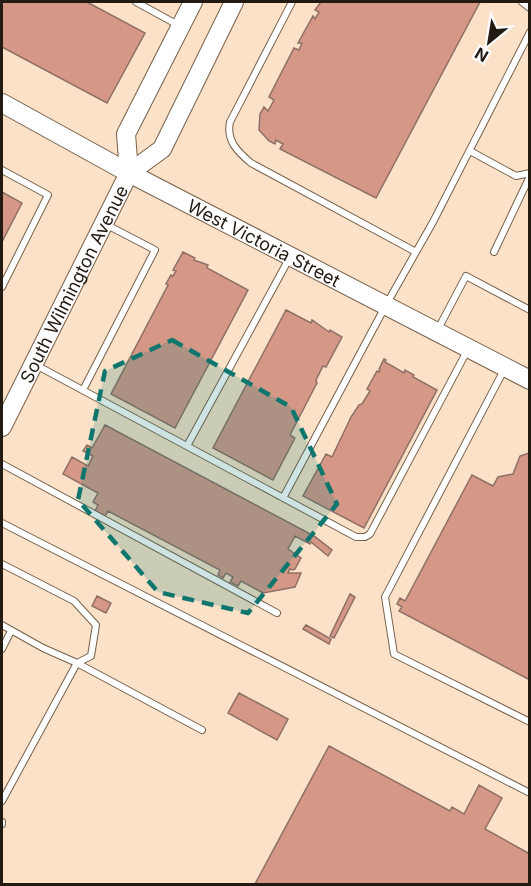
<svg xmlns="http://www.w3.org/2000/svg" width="531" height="886" viewBox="0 0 531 886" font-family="Inter,sans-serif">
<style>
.building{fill:#d59887;stroke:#8f6f66;stroke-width:1.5}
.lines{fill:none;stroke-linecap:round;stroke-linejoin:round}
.lane-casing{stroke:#756049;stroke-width:8}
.secondary-casing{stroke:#756049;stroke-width:20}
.lane{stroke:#fff;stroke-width:6}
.secondary{stroke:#fff;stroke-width:18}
.marked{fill:#0f766e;fill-opacity:0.2;stroke:#0f766e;stroke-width:4.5;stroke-dasharray:12 8;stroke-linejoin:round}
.labels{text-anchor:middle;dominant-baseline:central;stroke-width:4.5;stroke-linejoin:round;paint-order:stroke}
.street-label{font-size:18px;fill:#231a11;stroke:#fff}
</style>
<rect width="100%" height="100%" fill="#fae1c8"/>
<path class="building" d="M2,2h85l58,31 -38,70 -105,-56z
M321,2h159l-104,196 -96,-49 3,-5 -7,-4 -1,4 -6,-3 -10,-11 1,-16 4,-7 4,4 6,-11 -5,-3 25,-49 5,2 3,-7h-4l15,-27 2,3 4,-7 -4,-2z
M2,192l20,11 -20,39z
M183,252l12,6 -1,2 14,5 -1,3 41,22 -73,138 -64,-34 57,-109 -2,-1 5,-9 2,1 3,-5 -3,-1z
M286,310l25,13 1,-3 17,12 1,-2 12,7 -16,30 -3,-1 -7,14 1,3 -27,52 5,3 -22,42 -60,-32z
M384,359l2,1 -1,2 19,11 1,-3 9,5 -1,2 24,13 -73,138 -61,-32 23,-42 6,3 19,-40 8,-12 3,-1 8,-13 -3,-2 10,-18 2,1 1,-2 -1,-1z
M105,425l209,111 18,14 -4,6 -17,-14 -1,2 -15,-8 -7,13 13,9 -6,11 -2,1 -3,-1 -2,4h13l-6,14 -32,6 -22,-12 -3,5 -8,-4 3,-5 -7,-4 -3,5 -5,-3 2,-5 -112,-59 -3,5 -10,-5 3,-6 -5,-3 5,-9 -35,-19 9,-17 16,9 5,-10 -10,-5 4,-6 5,3z
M529,453h1v227l-131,-69 3,-4 -5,-3 3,-6 5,3 67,-126 21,11 5,-9 15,-3 7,-18z
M350,594l5,3 -21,41 -4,-2z
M97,596l14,7 -5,10 -14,-7z
M306,625l25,14 -2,5 -26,-15z
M239,693l49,26 -11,21 -49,-27z
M329,746l121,65 2,-4 12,7 15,-29 23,13 -17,31 45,25v30h-275z"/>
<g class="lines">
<g class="lane-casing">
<path id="lane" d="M136,2l44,24
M292,2l-62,120c-4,19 8,30 21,41l165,89
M522,2l8,6
M470,151l46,25 14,-3
M2,170l46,25 -46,92
M494,252l36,-76
M437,331l29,-55 64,34
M34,364l322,173h9l5,-3 97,-183
M505,368l-120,229 9,57 136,68
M83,390l72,-140 -48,-25
M187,446l103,-189
M2,464l275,149
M283,498l103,-193 47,-83 97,-190
M2,523l528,270
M2,564l72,37 22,24 -5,31 -14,7 -75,138
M2,625l41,23 34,15 125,67
M2,649l9,-18
M2,822v2"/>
</g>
<g class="secondary-casing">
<g id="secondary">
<path id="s1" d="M2,103l127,70 401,207"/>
<path d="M129,173l-3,-39 67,-132"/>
<path id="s2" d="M2,427l127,-254 33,-24 72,-147"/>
</g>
</g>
<use href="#lane" class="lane"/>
<use href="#secondary" class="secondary"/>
</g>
<path class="marked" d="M172,340l119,67 46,97 -89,109 -90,-21 -80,-92 27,-129z"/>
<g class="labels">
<g class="street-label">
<text stroke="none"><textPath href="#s1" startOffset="297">West Victoria Street</textPath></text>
<text stroke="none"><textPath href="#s2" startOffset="160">South Wilmington Avenue</textPath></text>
</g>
</g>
<rect width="531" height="886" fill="none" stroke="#231a11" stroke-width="6"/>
<g transform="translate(489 42) rotate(210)" stroke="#ffffff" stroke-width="4.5" paint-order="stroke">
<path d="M0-4.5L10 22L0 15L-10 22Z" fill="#231a11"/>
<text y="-9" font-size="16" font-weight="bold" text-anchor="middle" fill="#231a11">N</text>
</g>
</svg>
